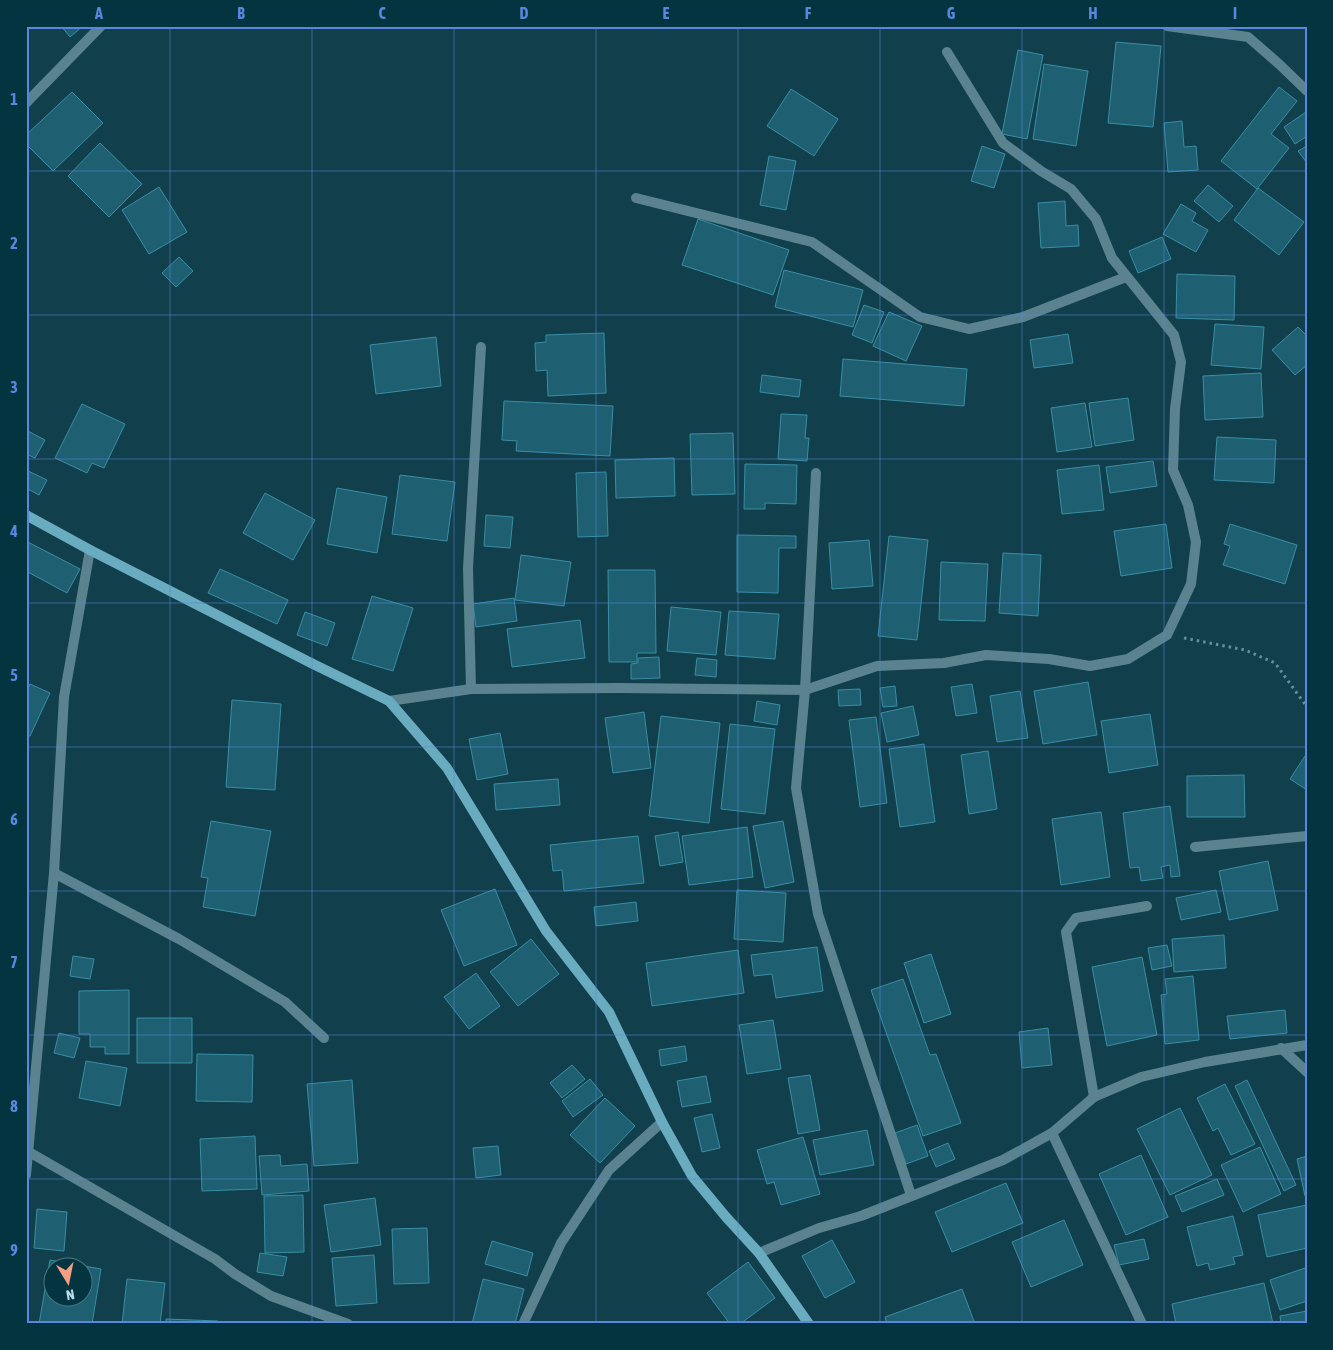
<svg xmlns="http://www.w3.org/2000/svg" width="1333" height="1350" viewBox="0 0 1333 1350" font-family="'Asap Condensed',sans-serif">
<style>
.building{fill:#1e6071;stroke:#398ea5;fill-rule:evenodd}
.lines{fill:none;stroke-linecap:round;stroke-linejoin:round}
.path{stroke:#658f9b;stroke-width:3;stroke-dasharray:2.5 4;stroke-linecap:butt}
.lane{stroke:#5a838f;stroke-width:10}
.street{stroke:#5a838f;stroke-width:10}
.secondary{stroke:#69acc0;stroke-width:10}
.grid{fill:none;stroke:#5a87de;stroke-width:1;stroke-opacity:0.55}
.neatline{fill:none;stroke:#5a87de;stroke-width:2}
.grid-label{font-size:16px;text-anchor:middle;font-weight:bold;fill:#5a87de}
</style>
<rect width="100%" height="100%" fill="#113f4b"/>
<path class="building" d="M61,26h22l-13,11z
M1116,42l45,4 -8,81 -45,-4z
M1018,50l25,5 -16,84 -25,-5z
M1044,64l44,7 -12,75 -43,-7z
M1279,87l18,14 -26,33 18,14 -32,41 -36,-28z
M791,89l47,30 -24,37 -47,-30z
M72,92l31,31 -50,48 -27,-27v-9z
M1306,112l1,24 -12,8 -11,-17z
M1182,121l2,26 12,-1 2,24 -30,2 -4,-49z
M100,143l42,41 -33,33 -41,-41z
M982,146l23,8 -11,34 -23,-7z
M1307,146v17l-9,-12z
M769,156l27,5 -10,49 -26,-5z
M1208,185l25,21 -14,16 -25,-21z
M159,187l28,45 -38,22 -27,-44z
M1258,188l46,34 -25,33 -45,-35z
M1065,201l1,25 12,-1 1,21 -38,2 -3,-45z
M1181,204l15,9 -4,8 16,9 -12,22 -33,-18z
M698,219l91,31 -16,45 -91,-30z
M1162,237l9,22 -33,14 -9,-22z
M179,257l14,14 -17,16 -14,-14z
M784,270l79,20 -10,37 -78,-20z
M1177,274l58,2 -1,44 -58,-2z
M864,305l20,7 -12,31 -20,-8z
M889,312l33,14 -16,35 -33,-15z
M1215,324l49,3 -3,42 -50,-4z
M1298,327l9,9v29l-12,10 -23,-25z
M604,333l2,60 -58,3 -1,-26 -11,1 -1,-28 11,-1v-7z
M1068,334l5,29 -39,5 -4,-28z
M436,337l5,49 -65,8 -6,-49z
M843,359l124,10 -3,37 -124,-10z
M1261,373l2,44 -58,3 -2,-44z
M762,375l39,5 -2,17 -39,-5z
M1128,398l6,42 -39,6 -6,-43z
M504,401l109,5 -3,50 -94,-5 1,-10 -15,-1z
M1085,403l7,44 -35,5 -6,-44z
M82,404l43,20 -21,44 -12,-5 -5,10 -32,-15z
M781,414l26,1 -2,23h4l-2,23 -29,-2z
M26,430l19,10 -10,18 -9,-4z
M733,433l2,61 -43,1 -2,-61z
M1217,437l59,3 -2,43 -60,-3z
M674,458l1,38 -59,2 -1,-38z
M1153,461l4,25 -47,7 -4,-26z
M745,464l52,1 -1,39 -31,-1v6h-21z
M1099,465l5,45 -42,4 -5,-44z
M26,470l21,10 -8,15 -13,-7z
M606,472l2,64 -30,1 -2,-64z
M400,475l55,7 -8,59 -55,-7z
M337,488l50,9 -10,56 -50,-9z
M265,493l50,27 -22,40 -50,-27z
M486,515l27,2 -3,31 -26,-2z
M1166,524l6,44 -51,8 -7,-45z
M1230,524l67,21 -12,39 -62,-19 7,-19 -6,-2z
M737,535l59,1v12h-17l-1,45 -41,-1z
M889,536l39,4 -11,100 -39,-4z
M869,540l4,46 -41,3 -3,-46z
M26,541l54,28 -13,24 -41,-22z
M1003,553l38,2 -3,61 -39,-3z
M521,555l50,7 -7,44 -49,-6z
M941,562l47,2 -3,57 -46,-1z
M220,569l68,31 -11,24 -69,-31z
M608,570h47l1,83h-19v9h-28z
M372,596l41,12 -20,63 -41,-12z
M514,598l3,23 -41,6 -3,-23z
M671,607l50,5 -5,43 -49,-4z
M729,611l50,3 -4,45 -50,-4z
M305,612l30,11 -8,23 -30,-11z
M580,620l5,38 -73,9 -5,-38z
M659,657l1,21 -29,1v-15l7,-1v-5z
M697,658l20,2 -1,17 -21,-2z
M1088,682l9,53 -54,9 -9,-53z
M30,684l20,9 -20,43 -4,-1v-42z
M972,684l5,29 -21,3 -5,-29z
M895,686l2,20 -14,1 -3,-19z
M860,689l1,16 -22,1 -1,-16z
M1020,691l8,47 -31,4 -7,-46z
M232,700l49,4 -6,86 -49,-3z
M757,701l23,4 -3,20 -23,-4z
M913,706l6,29 -32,7 -6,-29z
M644,712l7,56 -38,5 -8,-55z
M1150,714l8,51 -49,8 -8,-52z
M661,716l59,7 -11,100 -60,-7z
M876,717l11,86 -27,4 -11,-87z
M730,724l45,5 -10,85 -44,-5z
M500,733l8,41 -31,6 -8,-41z
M924,744l11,78 -35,5 -11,-78z
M988,751l9,58 -28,5 -8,-59z
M1307,753v37l-17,-11z
M1244,775l1,42h-58v-41z
M558,779l2,26 -64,5 -2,-26z
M1170,806l10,70 -9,1 -1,-12 -9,2 2,11 -22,3 -2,-14 -9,1 -7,-55z
M1101,812l9,65 -49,8 -9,-66z
M211,821l60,10 -16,85 -52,-9 5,-29 -7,-1z
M783,821l11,61 -29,6 -12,-62z
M747,827l6,50 -64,8 -7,-49z
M678,832l5,30 -23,4 -5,-30z
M638,836l6,47 -80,8 -2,-21 -9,1 -3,-26z
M1268,861l10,49 -49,10 -10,-49z
M495,889l22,56 -53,21 -23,-56z
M737,890l49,3 -3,49 -49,-3z
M1216,890l5,22 -40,8 -5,-22z
M636,902l2,19 -42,5 -2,-19z
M1224,935l2,33 -52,4 -2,-33z
M531,939l28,35 -41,32 -28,-34z
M1167,945l5,21 -20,4 -4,-22z
M817,947l6,44 -47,7 -4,-24 -18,2 -3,-21z
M738,950l6,43 -92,13 -6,-43z
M931,954l20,60 -27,9 -20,-60z
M73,956l21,3 -4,20 -20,-3z
M1142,957l15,78 -50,11 -15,-79z
M476,973l24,33 -31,23 -25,-32z
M1193,976l6,64 -34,4 -4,-49 6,-1 -2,-15z
M903,979l27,76 6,-1 25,69 -38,13 -52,-146z
M129,990v64h-24v-7h-15v-13h-11v-43z
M1285,1010l2,23 -57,6 -3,-23z
M137,1018h55v45h-55z
M773,1020l8,49 -34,5 -8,-49z
M1048,1028l4,37 -30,3 -3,-36z
M59,1033l21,5 -6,20 -20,-5z
M685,1046l2,15 -26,5 -2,-16z
M197,1054l56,1 -1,47 -56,-1z
M86,1061l41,7 -7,38 -41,-8z
M572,1065l13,14 -23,19 -12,-15z
M810,1075l10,55 -22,4 -10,-56z
M706,1076l5,26 -29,5 -5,-26z
M590,1079l13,16 -30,22 -11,-16z
M352,1080l6,83 -44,3 -7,-82z
M1247,1080l49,105 -12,6 -49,-105z
M1225,1084l30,60 -24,11 -13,-27 -5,3 -16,-33z
M605,1098l30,28 -35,37 -30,-28z
M1180,1108l32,67 -42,20 -33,-66z
M712,1114l8,34 -18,4 -8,-34z
M917,1125l11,31 -22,8 -11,-31z
M867,1130l7,35 -54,10 -7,-35z
M255,1136l2,53 -55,2 -2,-52z
M803,1137l17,57 -39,11 -7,-23 -7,2 -10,-34z
M948,1143l7,16 -19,8 -7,-16z
M498,1146l3,29 -25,3 -3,-30z
M1260,1147l21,47 -38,18 -22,-47z
M280,1155l1,11 26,-2 2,27 -47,4 -3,-39z
M1141,1155l27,62 -42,18 -27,-61z
M1307,1156v40h-2l-8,-37z
M1217,1179l7,16 -42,17 -7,-16z
M1006,1183l17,40 -71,29 -17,-40z
M303,1195l1,57 -39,1 -1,-57z
M375,1198l6,47 -50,7 -7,-47z
M1307,1205v43l-40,9 -9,-42z
M37,1209l30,3 -3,39 -30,-3z
M1233,1216l10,39 -10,2 2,7 -25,6 -2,-7 -11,3 -10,-39z
M1064,1220l19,45 -52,22 -19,-45z
M427,1228l2,55 -35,1 -2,-55z
M1144,1239l5,20 -30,6 -5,-20z
M832,1240l23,42 -30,16 -23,-42z
M492,1241l41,12 -6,23 -42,-12z
M260,1253l27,4 -4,19 -26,-4z
M374,1255l3,48 -41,3 -4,-48z
M50,1260l51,9 -9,55h-53zM52,1268h30v30h-30z
M748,1262l27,36 -35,26h-10l-23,-31z
M1305,1268l2,6v27l-27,9 -10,-30z
M127,1279l38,4 -5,41h-38z
M483,1279l41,10 -9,35h-43z
M1264,1283l9,41h-97l-4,-20z
M962,1289l13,35h-88l-2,-7z
M1307,1311v13h-26l-1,-8z
M166,1319l52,2v3h-52z"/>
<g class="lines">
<path class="path" d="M1184,638l61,12 30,13 32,44"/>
<path class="lane" d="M636,198l176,44 108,75 49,12 54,-12 103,-40
M805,690l11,-217
M1094,1097l-28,-165 10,-14 71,-12"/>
<path class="street" d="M1167,26l81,11 31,27 28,27
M26,103l75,-77
M471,689l-3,-121 13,-221
M805,690l-9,98 22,126 93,281
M389,701l82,-12 148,-1 186,2 72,-24 67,-3 42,-8 63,4 41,7 38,-7 39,-24 24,-51 5,-42 -8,-37 -15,-35 2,-61 6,-47 -7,-27 -62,-77 -16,-39 -25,-30 -30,-18 -38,-28 -56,-91
M1195,847l112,-11
M54,873l125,66 106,63 39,36
M1281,1048l26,24
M1052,1133l90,191
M29,1152l186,107 20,15 36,22 77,28
M26,1175l28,-302 10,-176 26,-147
M759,1253l60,-25 42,-12 142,-56 49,-27 42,-36 47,-20 64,-15 102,-17
M523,1324l38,-81 48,-73 53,-48"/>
<path class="secondary" d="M26,515l64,35 223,114 76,37 58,67 99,163 63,81 53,110 30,54 34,41 33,36 50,71"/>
</g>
<path class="grid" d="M170,26v1298M312,26v1298M454,26v1298M596,26v1298M738,26v1298M880,26v1298M1022,26v1298M1164,26v1298M26,171h1281M26,315h1281M26,459h1281M26,603h1281M26,747h1281M26,891h1281M26,1035h1281M26,1179h1281"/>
<rect width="1333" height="1350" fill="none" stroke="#033440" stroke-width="55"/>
<g transform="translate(68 1282) rotate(170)"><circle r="24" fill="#033440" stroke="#4a7783"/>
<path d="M0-4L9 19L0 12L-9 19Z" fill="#f39f83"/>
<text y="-8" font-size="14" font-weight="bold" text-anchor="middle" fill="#b5dce8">N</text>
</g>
<rect x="28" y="28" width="1278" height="1294" class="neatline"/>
<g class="grid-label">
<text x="99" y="19">A</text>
<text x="241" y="19">B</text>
<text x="382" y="19">C</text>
<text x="524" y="19">D</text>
<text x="666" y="19">E</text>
<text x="808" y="19">F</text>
<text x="951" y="19">G</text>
<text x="1093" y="19">H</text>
<text x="1235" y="19">I</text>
<text x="14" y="105">1</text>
<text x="14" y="249">2</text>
<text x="14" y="393">3</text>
<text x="14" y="537">4</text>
<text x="14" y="681">5</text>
<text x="14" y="825">6</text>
<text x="14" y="968">7</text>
<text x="14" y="1112">8</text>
<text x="14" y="1256">9</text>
</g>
</svg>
